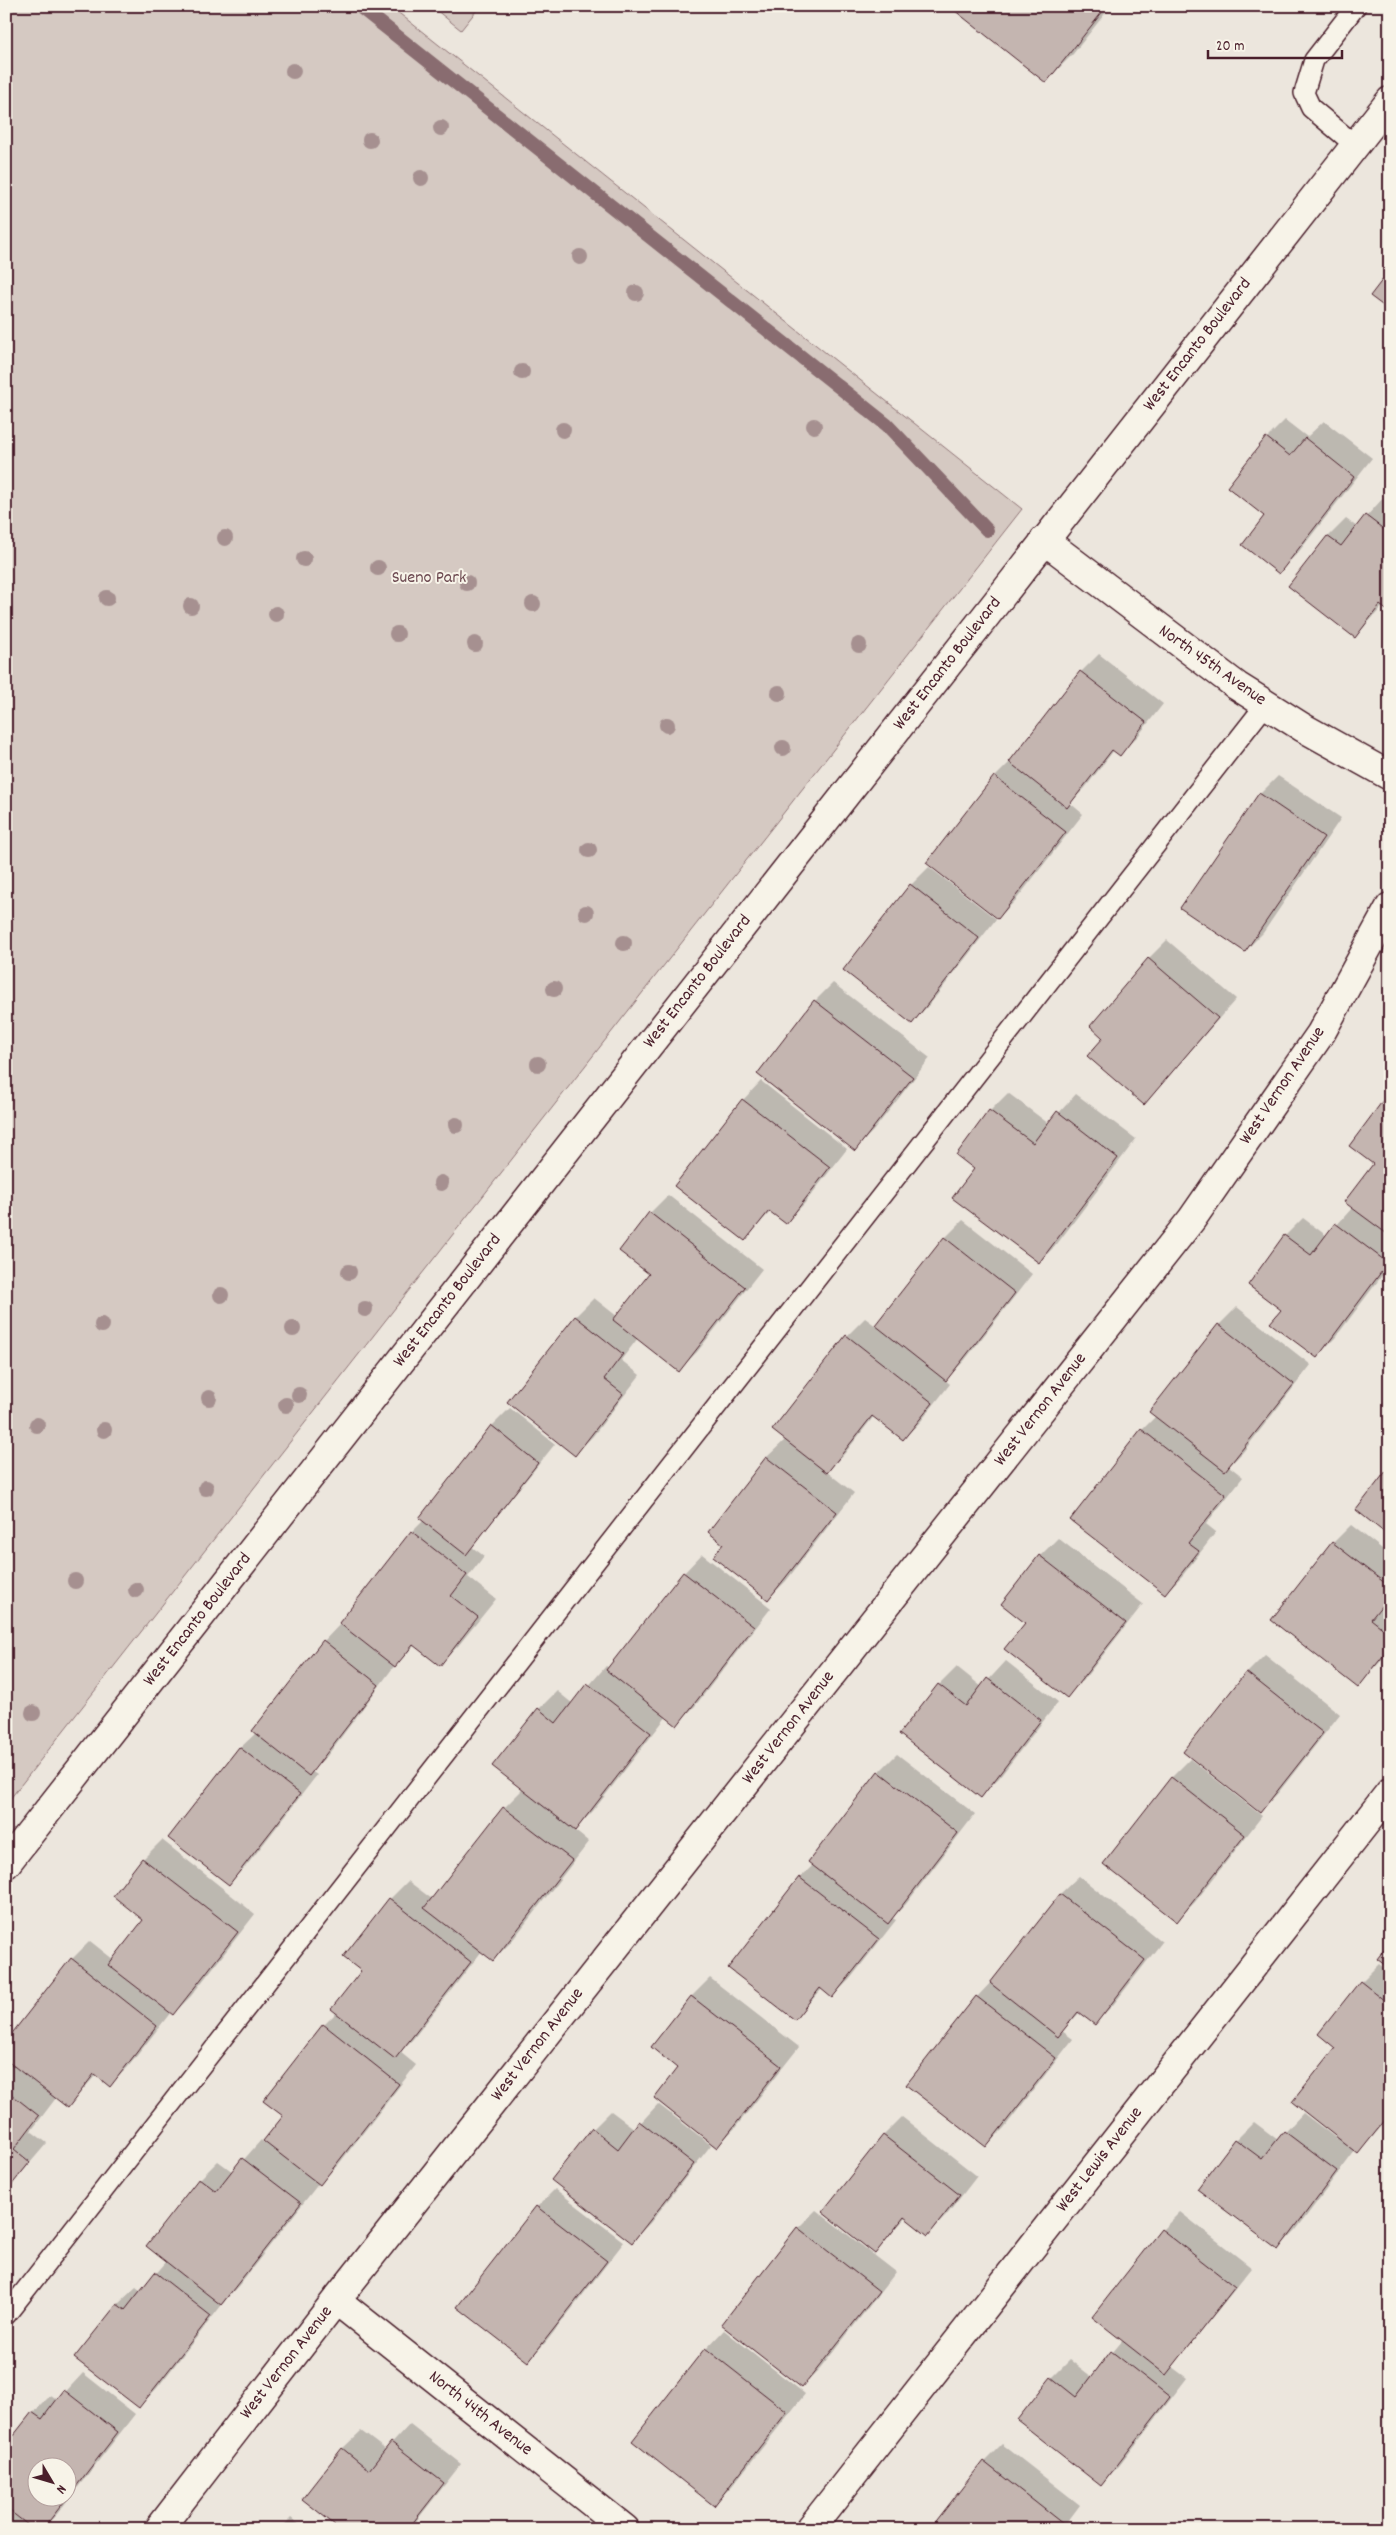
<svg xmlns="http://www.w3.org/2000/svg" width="1396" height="2535" viewBox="0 0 1396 2535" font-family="Dekko,sans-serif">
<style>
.green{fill:#d5c9c2;stroke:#907476}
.shadow{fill:#0003;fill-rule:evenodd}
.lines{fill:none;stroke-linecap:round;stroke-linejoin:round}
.stream{stroke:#896c6f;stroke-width:14}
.building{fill:#c4b5b0;stroke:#4a1f2b}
.lane-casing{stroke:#4a1f2b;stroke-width:22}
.street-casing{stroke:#4a1f2b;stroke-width:31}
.secondary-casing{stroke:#4a1f2b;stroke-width:31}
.lane{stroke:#f7f3e8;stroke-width:19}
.street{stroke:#f7f3e8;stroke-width:28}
.secondary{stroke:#f7f3e8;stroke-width:28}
.tree{fill:#a69090}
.labels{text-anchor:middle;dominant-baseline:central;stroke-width:4;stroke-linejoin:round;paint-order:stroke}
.street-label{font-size:18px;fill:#4a1f2b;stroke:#f7f3e8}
.park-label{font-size:18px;fill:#6d4a51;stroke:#f7f3e8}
</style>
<rect width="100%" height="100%" fill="#ece6dd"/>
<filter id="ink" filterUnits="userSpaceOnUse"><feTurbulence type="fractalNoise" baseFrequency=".02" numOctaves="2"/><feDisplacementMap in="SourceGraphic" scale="10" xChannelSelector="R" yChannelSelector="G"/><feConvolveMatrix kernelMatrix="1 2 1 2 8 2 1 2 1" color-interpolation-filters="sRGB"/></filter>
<g filter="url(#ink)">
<path class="green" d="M6,6h384l632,503 -1016,1295z
M431,6h49l-19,24z"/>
<path class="shadow" d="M951,6h160l-38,48 -27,27z
M1285,420l22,17 17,-16 48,37 -75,96 -19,18 -12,-56 -37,-29 38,-49z
M1384,497l6,4v110l-7,-5 -28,31 -27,-100 18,-18 11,8z
M1099,654l64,50 -25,32 -19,18 -5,-4 -29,38 -15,15 13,11 -67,86 -18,18 -3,-141 17,-17 69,-88z
M1278,776l63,42 -78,115 -18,18 -63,-43 78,-114z
M929,867l67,52 -66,85 -18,18 -1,-137z
M1167,940l69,59 -92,105 -39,-67 43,-78z
M833,983l97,75 -57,73 -18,18 -96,-75 56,-73z
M761,1081l86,68 -43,55 -18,18 -15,-11 -26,28 -69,-54 67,-85z
M1008,1093l41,31 27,-30 60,45 -79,105 -18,18 -63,-94 14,-57z
M1390,1093v172l-55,73 -18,18 -35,-46 3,-74 18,-18 24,18 26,-29 22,-43z
M668,1195l94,74 -65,83 -18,18 -41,-32 -17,22 19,15 -47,61 -18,18 -67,-52 68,-86 18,-18 24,19 33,-43 -1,-61z
M963,1220l69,54 -68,87 -19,19 5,4 -29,37 -18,18 -29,-23 -29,37 -18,19 27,21 -68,88 -18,18 -43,-55 -16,-12 58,-75 19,-18 -12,-10 73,-93 18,-18 11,8 69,-88z
M1237,1307l74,58 -68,87 -14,14 14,11 -37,47 10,8 -33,43 -18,18 -23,-163 14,-14 63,-91z
M510,1408l45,36 -83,103 12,9 -16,21 28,22 -38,47 -18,18 -25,-19 -20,20 -68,91 -16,15 6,4 -70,90 -18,18 -59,-45 70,-90 16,-15 68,-92 17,-18 71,-91 12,-12 68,-94z
M1351,1525l39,30v96l-32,35 -25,-143z
M1058,1538l85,66 -58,74 -18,18 -40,-74 13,-66z
M702,1554l69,54 -76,98 -18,18 -10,-8 -74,95 -19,19 15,12 -78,100 -18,18 -11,-9 -69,88 -13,13 16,13 -78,100 -19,18 -80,102 -11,12 -71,91 -18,19 -22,-102 19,-18 5,4 26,-30 -20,-15 53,-67 18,-18 15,11 28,-32 3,3 21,-27 39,-91 13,-13 26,-42 -18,-13 45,-58 18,-18 24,18 72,-91 19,-19 16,-80 18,-18 16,13 33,-38 3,2 75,-95z
M1265,1655l75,59 -62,79 -18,18 -13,-138z
M1006,1661l52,41 -59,76 -19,18 -41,-111 18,-18 25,20z
M897,1754l78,60 -69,90 -14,14 4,2 -46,59 -18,18 -10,-8 -27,29 -65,-51 70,-89 13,-13 -3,-3 69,-90z
M1190,1759l72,57 -67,86 -18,18 -72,-57 67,-86z
M162,1840l93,74 -64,82 -18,18 -2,-2 -43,55 -18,18 -14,-10 -29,32 -11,-9 -25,33 16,12 -41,48v-148l66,-84 18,-18 24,19 31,-40 -31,-24 29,-37z
M1079,1876l83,66 -49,63 -18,18 -15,-11 -18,19 11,8 -69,89 -18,18 -9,-149 17,-18 66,-85z
M1379,1964l11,9v144l-32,36 -3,-2 -59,79 -18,18 -42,-108 18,-18 24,18 25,-27 34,26v-91l24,-66z
M710,1978l89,69 -64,81 -18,18 -38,-78 -26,-21 39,-51z
M658,2104l53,41 -61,78 -18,18 -39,-112 18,-18 24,18z
M902,2117l75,59 -31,40 -18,18 -22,-17 -31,35 8,-116z
M555,2189l69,53 -78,100 -18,18 -69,-53 78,-100z
M816,2210l80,62 -76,97 -18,18 -79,-63 75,-96z
M1180,2212l72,56 -80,99 15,11 -68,88 -18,18 -49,-106 18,-18 22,17 31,-37 39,-110z
M724,2330l81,64 -73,92 -18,18 -81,-63 73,-92z
M83,2373l52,41 -78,100 -13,13 3,2h-41v-82l27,-34 18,-18 7,5zM38,2468h30v30h-30z
M410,2424l51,40 -51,65h-68v-80l19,-18 25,19z
M1002,2444l78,61 -18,24h-130l52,-67z
M291,2518l14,11h-25z
M1303,2525l14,4h-18z"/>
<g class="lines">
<path class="stream" d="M359,6l528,419 100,105"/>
</g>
<path class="building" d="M949,6h158l-61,77z
M1390,270v41l-20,-15z
M1266,437l24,19 15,-18 49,39 -75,97 -37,-29 22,-29 -37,-29z
M1365,515l25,19v79l-10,-8 -25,33 -67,-52 39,-50 14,10z
M1080,671l66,51 -26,34 -8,-6 -45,58 -58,-46z
M994,776l72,56 -68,87 -72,-56z
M1259,793l65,44 -79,115 -65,-44z
M910,884l69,54 -67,86 -69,-54z
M1148,958l70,60 -74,87 -57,-49 16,-18 -13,-12z
M814,1000l99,77 -58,74 -98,-77z
M1390,1091v145l-46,-34 29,-38 -24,-18z
M742,1099l88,68 -44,57 -17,-13 -24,30 -71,-55z
M989,1110l44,33 24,-32 61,47 -79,105 -87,-65 22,-29 -18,-14z
M649,1212l96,75 -66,85 -66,-52 36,-46 -30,-23z
M1335,1223l53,40 -71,95 -47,-35 11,-13 -33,-25 36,-50 27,20z
M944,1237l71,56 -69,88 -71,-56z
M575,1316l48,38 -19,25 19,15 -48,62 -68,-54z
M1218,1324l76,60 -69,87 -76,-59z
M846,1335l87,68 -30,37 -31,-24 -45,57 -55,-43z
M491,1425l47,38 -72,92 -47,-37z
M1141,1429l85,66 -38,48 11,8 -34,43 -95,-74z
M766,1457l71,55 -69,88 -55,-43 10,-13 -15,-12z
M1390,1466v71l-34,-27z
M411,1531l56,44 -16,21 27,21 -38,49 -27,-21 -18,22 -56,-44z
M1332,1542l58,45v8l-19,24 19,15v13l-32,41 -87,-68z
M1039,1555l87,68 -59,75 -63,-49 21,-26 -24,-19z
M683,1572l71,55 -77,99 -71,-56z
M323,1640l56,45 -70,91 -57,-45z
M1246,1672l77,61 -63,80 -77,-61z
M987,1678l54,42 -60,78 -82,-64 39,-50 28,22z
M587,1683l64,50 -76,98 -83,-65 46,-58 18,15z
M239,1747l61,47 -71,91 -61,-47z
M878,1771l80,62 -70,91 -80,-62z
M1171,1777l74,58 -68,87 -74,-58z
M503,1807l69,53 -79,101 -69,-53z
M142,1858l96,74 -65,83 -65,-50 35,-45 -30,-24z
M799,1877l80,62 -47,59 -12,-10 -25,32 -67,-52z
M1060,1894l85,66 -50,65 -17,-13 -20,25 -68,-54z
M389,1898l82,64 -76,97 -64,-50 30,-38 -18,-14z
M1390,1942v27l-13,-10z
M71,1958l86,68 -47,61 -16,-13 -26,34 -62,-48v-19z
M1360,1981l30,24v67l-8,10 8,6v26l-32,40 -66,-52 43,-54 -17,-14z
M691,1996l90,70 -64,82 -63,-50 23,-30 -26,-21z
M976,1996l80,62 -70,89 -80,-62z
M323,2024l76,60 -79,101 -57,-44 20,-25 -20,-15z
M6,2090l33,26 -25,33 16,13 -24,30z
M639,2121l55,43 -62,79 -81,-63 41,-52 26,21z
M1284,2131l53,40 -59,79 -81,-61 38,-50 27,20z
M883,2135l77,60 -32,41 -24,-19 -29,37 -53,-42z
M242,2158l59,45 -80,102 -75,-59 53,-68 17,13z
M536,2206l71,55 -79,101 -71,-55z
M797,2227l82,64 -77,97 -81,-63z
M1161,2229l74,58 -69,88 -74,-58z
M155,2272l56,44 -72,92 -65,-50 43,-54 8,6z
M705,2348l82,64 -73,94 -82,-65z
M1111,2351l59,46 -69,89 -84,-66 34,-43 25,20z
M64,2390l54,42 -50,65v-29h-30v30h29l-24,31h-10l-27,-21v-63l26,-33 10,7z
M391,2442l53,41 -36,46h-68l-38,-30 40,-51 27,22z
M983,2461l80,63 -4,5h-129z"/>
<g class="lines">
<g class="lane-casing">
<path id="lane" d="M1355,145l-44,-37 -7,-15 10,-33 42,-54
M6,2315l1260,-1611"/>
</g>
<g class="street-casing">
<path id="street" d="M1044,540l193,146 65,41 88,49
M336,2300l289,229
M159,2529l177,-229 856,-1081 129,-186 69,-126
M810,2529l580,-737"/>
</g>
<g class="secondary-casing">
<path id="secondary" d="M6,1864l1384,-1763"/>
</g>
<use href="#lane" class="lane"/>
<use href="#street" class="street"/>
<use href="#secondary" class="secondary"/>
</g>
<g class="tree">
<circle cx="293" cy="71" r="8"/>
<circle cx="441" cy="128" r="8"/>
<circle cx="370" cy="140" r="8"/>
<circle cx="421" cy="178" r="8"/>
<circle cx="580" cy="257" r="8"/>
<circle cx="636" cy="293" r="8"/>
<circle cx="522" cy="372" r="8"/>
<circle cx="814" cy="426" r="8"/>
<circle cx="563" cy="430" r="8"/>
<circle cx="225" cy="538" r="8"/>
<circle cx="304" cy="559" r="8"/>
<circle cx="378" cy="568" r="8"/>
<circle cx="467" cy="583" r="8"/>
<circle cx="107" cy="598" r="8"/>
<circle cx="533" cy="604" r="8"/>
<circle cx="191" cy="606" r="8"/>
<circle cx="276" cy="614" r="8"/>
<circle cx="397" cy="634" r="8"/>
<circle cx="475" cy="644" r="8"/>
<circle cx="859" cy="645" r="8"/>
<circle cx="779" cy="693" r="8"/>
<circle cx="667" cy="725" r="8"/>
<circle cx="783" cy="748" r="8"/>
<circle cx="589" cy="850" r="8"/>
<circle cx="586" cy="913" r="8"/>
<circle cx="624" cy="943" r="8"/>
<circle cx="554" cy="989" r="8"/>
<circle cx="538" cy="1064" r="8"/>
<circle cx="456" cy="1125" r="8"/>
<circle cx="441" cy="1183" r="8"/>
<circle cx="349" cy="1272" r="8"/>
<circle cx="221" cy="1295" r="8"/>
<circle cx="365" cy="1309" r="8"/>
<circle cx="102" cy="1325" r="8"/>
<circle cx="293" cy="1329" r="8"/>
<circle cx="299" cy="1395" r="8"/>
<circle cx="209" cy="1398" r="8"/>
<circle cx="286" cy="1405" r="8"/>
<circle cx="37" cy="1425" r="8"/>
<circle cx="104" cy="1430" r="8"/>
<circle cx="206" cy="1488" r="8"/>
<circle cx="75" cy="1581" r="8"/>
<circle cx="136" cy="1590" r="8"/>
<circle cx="33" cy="1713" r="8"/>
</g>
</g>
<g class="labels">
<g class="street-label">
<text transform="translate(1198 345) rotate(-52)">West Encanto Boulevard</text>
<text transform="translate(948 664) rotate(-52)">West Encanto Boulevard</text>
<text transform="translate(1212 666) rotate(35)">North 45th Avenue</text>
<text transform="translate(698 982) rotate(-52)">West Encanto Boulevard</text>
<text transform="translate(1283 1086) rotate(-56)">West Vernon Avenue</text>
<text transform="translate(448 1301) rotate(-52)">West Encanto Boulevard</text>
<text transform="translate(1041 1410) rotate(-52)">West Vernon Avenue</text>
<text transform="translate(198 1620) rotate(-52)">West Encanto Boulevard</text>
<text transform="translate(789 1728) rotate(-52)">West Vernon Avenue</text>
<text transform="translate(538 2045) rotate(-52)">West Vernon Avenue</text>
<text transform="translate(1100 2160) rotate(-52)">West Lewis Avenue</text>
<text transform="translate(287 2363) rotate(-52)">West Vernon Avenue</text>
<text transform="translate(480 2414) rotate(38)">North 44th Avenue</text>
</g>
<g class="park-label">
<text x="429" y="578">Sueno Park</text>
</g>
</g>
<rect width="1396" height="2535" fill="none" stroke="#f7f3e8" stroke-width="25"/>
<rect x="12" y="12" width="1371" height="2510" fill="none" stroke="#4a1f2b" stroke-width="2" filter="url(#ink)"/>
<g transform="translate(52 2482) rotate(128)"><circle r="24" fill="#f7f3e8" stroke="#b29e9c"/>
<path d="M0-4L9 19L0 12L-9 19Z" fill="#4a1f2b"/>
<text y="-8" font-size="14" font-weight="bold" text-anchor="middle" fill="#4a1f2b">N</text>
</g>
<path d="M1208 50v8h134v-8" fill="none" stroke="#4a1f2b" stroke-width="2.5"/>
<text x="1216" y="50" font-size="15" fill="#4a1f2b" stroke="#f7f3e8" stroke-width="4" paint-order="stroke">20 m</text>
</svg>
